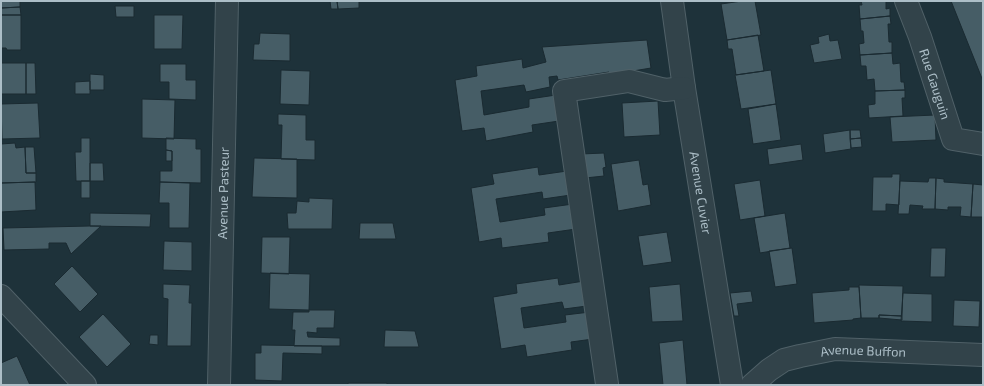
<svg xmlns="http://www.w3.org/2000/svg" width="984" height="386" viewBox="0 0 984 386" font-family="'Exo 2',sans-serif">
<style>
.building{fill:#465d66;stroke:#1a2a31}
.lines{fill:none;stroke-linecap:round;stroke-linejoin:round}
.minor-casing{stroke:#506168;stroke-width:24}
.minor{stroke:#32434a;stroke-width:22}
.labels{text-anchor:middle;dominant-baseline:central;stroke-width:3;stroke-linejoin:round;paint-order:stroke}
.street-label{font-size:13px;fill:#acbec7;stroke:#18282e}
</style>
<rect width="100%" height="100%" fill="#1e323a"/>
<path class="building" d="M1,1h19v6l-19,1z
M330,1h7l1,8h-7z
M337,1h22v7l-21,1z
M742,1h13l6,34 -34,5 -6,-36z
M861,1h25v8l4,-1v8l-30,3 -1,-14h3z
M951,1h32v80z
M115,6h19v11h-18z
M20,7l1,8h-20v-7z
M1,15h20v35h-14l-1,-2h-5z
M154,15h29l-1,34h-28z
M890,16l1,8h-3l1,18h3v11l-32,2 -1,-11 5,-1 -1,-12h-2l-1,-12z
M260,33l30,1v27l-37,-1 1,-16h5z
M829,34l1,7 8,-1 4,19 -28,4 -4,-18 9,-2 -1,-6z
M758,35l6,36 -28,4 -4,-26h-4l-1,-9z
M647,40l4,28 -42,7v-3l-51,8 -1,-4 -8,1 1,10 -24,5 -2,-7 -43,6 3,24 45,-8v-8l27,-4 3,26 -27,4 1,7 -47,9 -2,-13 -22,3 -7,-51 22,-4 -1,-10 46,-7 1,9 23,-6 -4,-15z
M892,53l1,11 7,-1 1,19h3l1,8 -30,1 -1,-12 -7,1 -1,-14h-5l-1,-11z
M1,63h25v31h-25z
M26,63h9l1,31h-10z
M160,64h26v16h10v20l-27,-1v-17h-9z
M281,70l29,1 -1,34 -29,-1z
M771,70l5,34 -35,5 -6,-34z
M90,74l14,1v15h-14z
M90,81v13h-15v-12z
M905,90v8h-3l1,18 -34,2 -1,-13 7,-1v-13z
M142,99l33,1 -1,39 -32,-1z
M658,101l2,34 -36,2 -2,-34z
M38,103l2,35 -38,1 -1,-35z
M776,104l5,36 -28,4 -5,-35z
M278,114l28,1v25h9v20l-34,-1 1,-34h-4z
M935,115l1,25 -44,2 -2,-25z
M850,130h10l1,8 -11,1z
M850,130l1,19 -26,4 -2,-19z
M81,138h9v43h-14l-1,-29h6z
M166,138l30,1v10h5v34l-41,-1v-11h12v-20l-6,-1z
M861,138l1,9 -11,1 -1,-9z
M15,143l1,5 9,-1 1,26h10v9l-35,1v-39z
M801,144l2,16 -34,5 -2,-16z
M25,147h9l2,26h-10z
M166,150l6,1v10h-6z
M604,153l2,14 -3,1 1,8 -19,2 -4,-24z
M254,158l43,1v39l-45,-1z
M639,160l4,25 5,-1 3,21 -33,6 -7,-47z
M90,163h13l1,18h-14z
M538,167l1,8 28,-4 4,24 -28,4 -1,-7 -46,7 4,23 45,-7 -1,-7 29,-4 3,25 -28,4 1,9 -47,6 -1,-10 -22,4 -8,-54 23,-4 -2,-10z
M892,174h8l-1,31 -13,-1v7h-14l1,-34h19z
M929,178h7l-1,31h-13l1,-3 -13,-1 -1,9h-11l2,-33 28,1z
M936,178l8,1v3l29,2 -2,33 -11,-1 1,-9h-13v3l-13,-1z
M760,180l5,36 -25,4 -6,-36z
M81,181h9v17h-9z
M35,182l1,28 -35,2v-29z
M160,182l30,1 -1,45h-20v-25h-10z
M973,184l10,1v32h-12z
M309,198l24,1 -1,30h-44l-1,-16h9l1,-12 12,1z
M90,213l61,1 -1,13 -60,-1z
M785,213l5,35 -30,5 -6,-35z
M360,223h33l3,16h-37z
M90,226h11l-30,28 -5,-11h-17v6l-45,1 -1,-22z
M667,232l5,30 -29,4 -5,-30z
M262,237h28l-1,37 -28,-1z
M164,241l28,1v29l-29,-1z
M792,248l5,36 -22,3 -6,-36z
M931,248h15l-1,29h-15z
M72,266l26,28 -18,18 -26,-28z
M270,273l40,1 -1,36 -40,-1z
M558,278l1,7 25,-4 3,25 -23,3 -2,-7 -41,6 3,20 42,-6 -1,-7 25,-3 3,27 -22,3 1,8 -45,7 -2,-12 -24,4 -8,-52 24,-4 -1,-9z
M163,284l27,1 -1,18h3l-1,43h-24l1,-47 -5,-1z
M680,284l3,37 -31,1 -3,-35z
M859,285l44,1 -1,30 -23,-1v3h-18z
M849,287h10l2,31 -8,1v1l-39,3 -2,-30 37,-3z
M751,291l2,11 -16,2 2,12h-5l-4,-23z
M903,293l29,1v28l-31,-1z
M954,300l26,1 -1,26 -26,-1z
M309,310h26l-1,18h-17v5l-10,-1 1,5 32,1v8h-46l1,-16h-3l1,-18h16z
M103,314l28,30 -24,23 -28,-30z
M879,315l23,1v4l-23,-2z
M385,330l30,1 4,16h-35z
M150,335h8v10l-9,-1z
M683,340l4,45h-24l-4,-42z
M261,345l61,1v8l-39,-1 -1,28 -27,-1v-27h6z
M17,356l13,29h-29v-22z
M348,383h39v2h-39z"/>
<g class="lines">
<g class="minor-casing">
<g id="minor">
<path id="s1" d="M672,1l12,87 48,297"/>
<path id="s2" d="M906,1l14,36 33,102 30,5"/>
<path d="M1,296l84,89"/>
<path d="M607,384l-43,-293 65,-10 36,9 19,-2"/>
<path id="s3" d="M219,385l8,-384"/>
<path id="s4" d="M752,385l17,-15 15,-10 16,-4 35,-7 148,6"/>
</g>
</g>
<use href="#minor" class="minor"/>
</g>
<g class="labels">
<g class="street-label">
<text stroke="none"><textPath href="#s2" startOffset="88">Rue Gauguin</textPath></text>
<text stroke="none"><textPath href="#s3" startOffset="192">Avenue Pasteur</textPath></text>
<text stroke="none"><textPath href="#s1" startOffset="194">Avenue Cuvier</textPath></text>
<text stroke="none"><textPath href="#s4" startOffset="121">Avenue Buffon</textPath></text>
</g>
</g>
<rect width="984" height="386" fill="none" stroke="#acbec7" stroke-width="4"/>
</svg>
